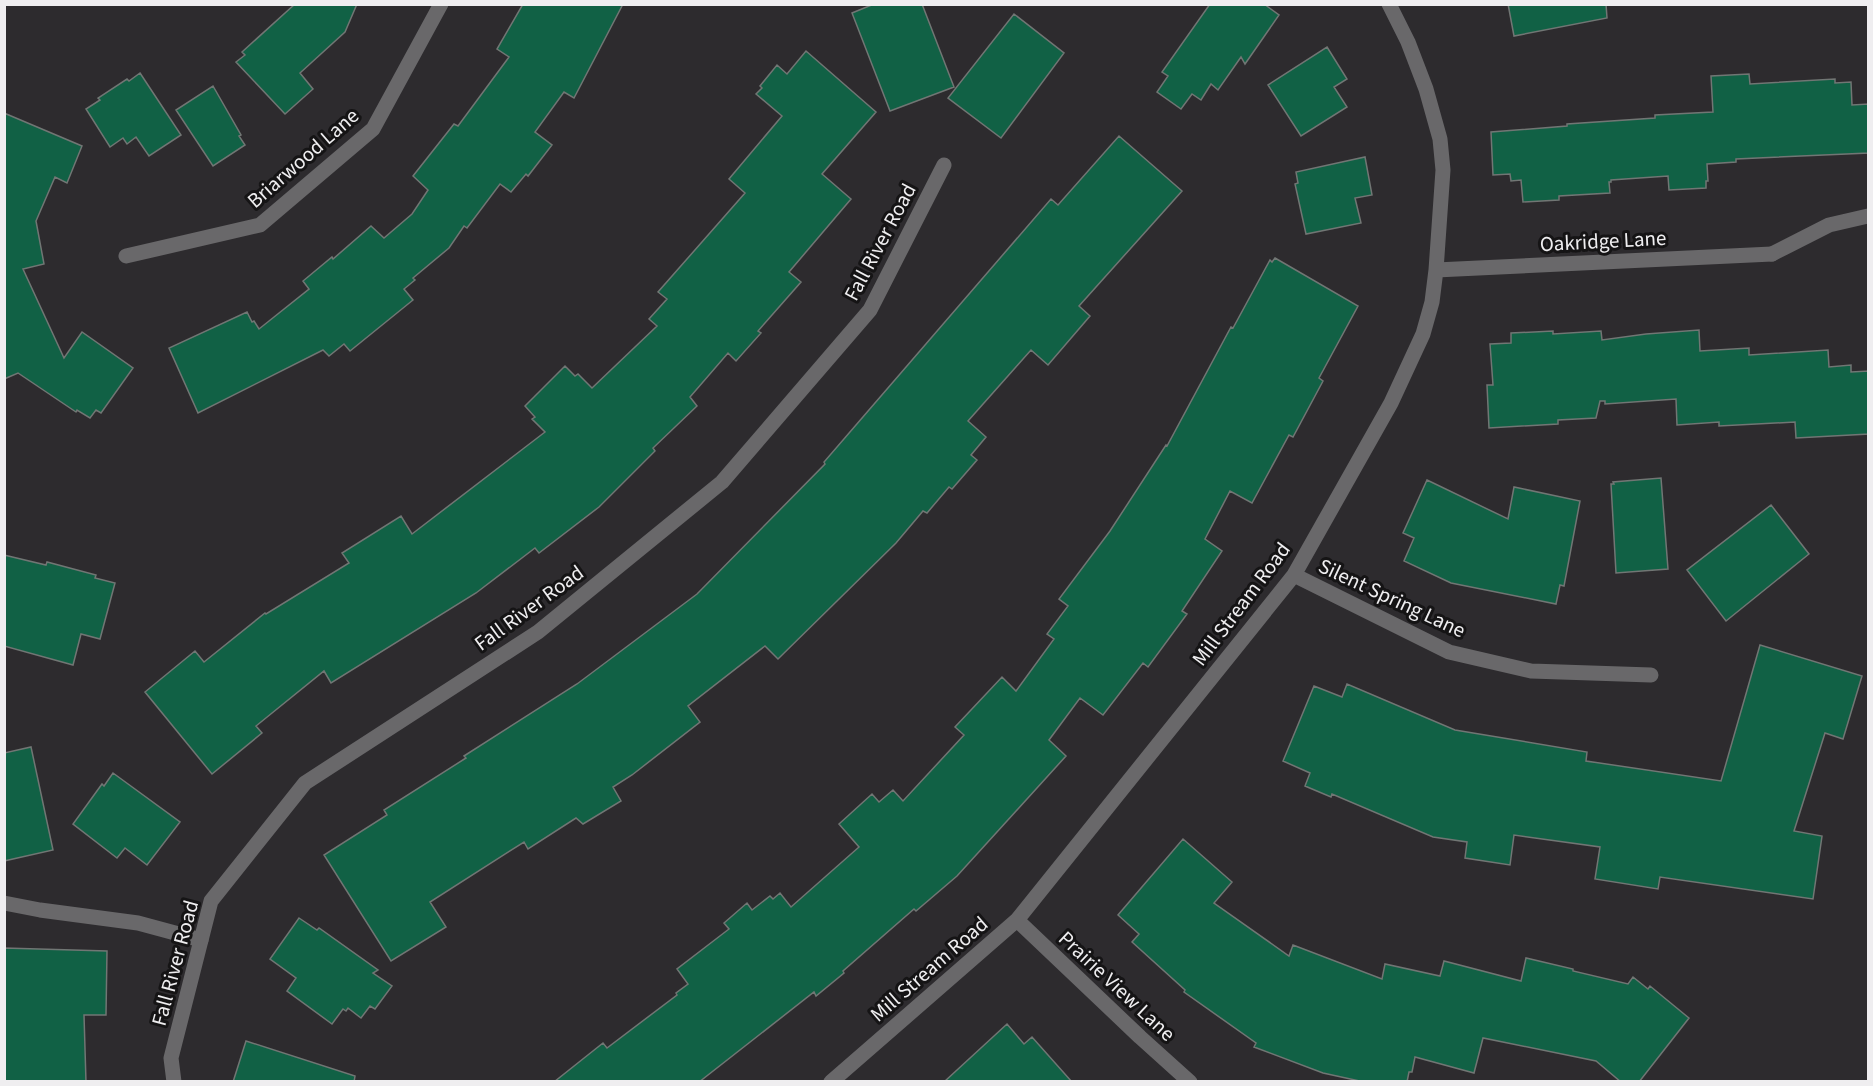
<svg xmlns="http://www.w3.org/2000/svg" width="1873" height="1086" viewBox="0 0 1873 1086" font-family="'Source Sans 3',sans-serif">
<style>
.building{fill:#116145;stroke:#717674;stroke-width:1.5}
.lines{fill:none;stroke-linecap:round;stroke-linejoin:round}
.lane{stroke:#69686a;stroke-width:15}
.street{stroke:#69686a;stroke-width:15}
.labels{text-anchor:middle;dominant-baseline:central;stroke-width:6;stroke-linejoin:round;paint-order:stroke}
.street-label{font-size:21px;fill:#efeef0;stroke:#151415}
</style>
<rect width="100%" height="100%" fill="#2d2b2e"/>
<path class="building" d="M295,4h62l-12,28 -45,41 13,16 -28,25 -49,-52 9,-7 -3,-3z
M523,4h100l-49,94 -10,-6 -29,40 17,13 -24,31 -2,-2 -15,18 -11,-8 -33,44 -3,-2 -15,22 -36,30 2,2 -11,9 9,11 -63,51 -6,-7 -15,12 -6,-6 -125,63 -29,-65 78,-36 5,10 2,-1 5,8 50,-40 -6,-8 29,-24 1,2 38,-33 13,12 28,-24 16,-24 -15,-14 41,-52 4,2 51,-69 -12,-8z
M874,4h48l32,83 -64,24 -38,-98z
M1210,4h54l15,11 -34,49 -4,-7 -23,33 -7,-6 -10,16 -9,-6 -11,15 -24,-17 11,-16 -6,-4z
M1508,4h98l1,14 -93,18z
M1014,14l50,39 -63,85 -53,-40z
M1327,47l20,32 -13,8 13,20 -46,29 -33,-51z
M806,51l70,61 -54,62 29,25 -62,73 12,10 -43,49 3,2 -25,28 -8,-8 -38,44 7,9 -44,42 2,3 -56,56 -60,46 -4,-5 -59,45 -145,90 -7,-12 -68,55 6,7 -50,41 -67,-82 50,-41 9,11 61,-49 1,1 83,-51 -7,-10 59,-37 11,18 133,-102 -13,-13 3,-2 -10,-11 40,-40 10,10 3,-2 14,14 65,-62 -8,-7 18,-20 -9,-7 87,-99 -16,-14 53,-63 -26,-22 6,-6 -2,-2 17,-21 10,9z
M140,73l41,62 -32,21 -13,-19 -9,7 -4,-6 -13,9 -24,-38 14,-9 -2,-2 29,-19 2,2z
M1749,74l1,10 85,-5v4l16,-1 1,23 17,-1v49l-133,6v3l-29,2 1,17h-2v7l-37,2 -1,-14 -57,4v2h-2l1,11 -51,3v4l-36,2 -2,-22 -10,1 -1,-7 -17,1 -2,-43 76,-6v-2l88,-6v-3l58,-3 -2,-36z
M213,86l28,49 -2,1 6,9 -32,21 -37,-56z
M4,113l78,33 -15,37 -12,-6 -19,44 8,43 -21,5 41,89 18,-26 51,36 -32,45 -5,-3 -6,8 -13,-8 -1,2 -58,-39 -14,6z
M1119,136l63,55 -103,115 11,10 -42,49 -17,-15 -63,71 18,16 -15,18 6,5 -25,29 -3,-2 -22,26 -4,-2 -27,32 -118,116 -13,-13 -77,60 12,16 -68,53 -19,12 8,14 -38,23 -7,-6 -48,31 -4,-7 -94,60 16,25 -55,34 -67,-106 63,-40 -3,-5 82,-52 -2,-2 113,-72 120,-90 128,-130 -1,-2 32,-37 195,-226 7,6z
M1365,157l7,38 -17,3 6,25 -55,11 -11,-50 3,-1 -2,-11z
M1275,258l83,48 -39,72 4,3 -30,56 -4,-2 -37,68 -22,-12 -25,48 17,12 -40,60 5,3 -39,53 -5,-4 -40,52 -23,-17 -31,42 17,16 -109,120 -41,35 -2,-2 -71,62 1,2 -28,23 -2,-4 -115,90h-145l49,-39 4,5 70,-53 -1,-2 12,-9 -11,-15 52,-40 -5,-6 23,-20 5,7 18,-14 3,3 7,-6 11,14 68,-60 -20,-23 33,-30 7,8 14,-12 10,11 61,-66 -9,-8 47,-50 14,14 38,-52 -7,-5 21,-28 -9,-7 51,-68 56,-86 1,1 64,-119 2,1 37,-68 2,2z
M1699,330l1,21 49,-3v7l79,-5 1,17 22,-2v7l18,-1v63l-73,4 -1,-16 -76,4v-4l-42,3 -1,-26 -71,5v-3h-5l-4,17 -38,2v4l-69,4 -2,-43h6l-3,-41 21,-1v-10l42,-2v3l48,-3 1,9 44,-6z
M1661,478l7,91 -52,4 -5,-89h3l-1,-2z
M1427,480l81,39 6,-32 66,14 -16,85 -4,-1 -4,19 -105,-21 -47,-22 10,-23 -11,-5z
M1771,505l38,49 -83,67 -39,-51z
M4,555l42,10 1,-3 49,13 -1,3 20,5 -15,56 -19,-5 -8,31 -69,-19z
M1760,645l102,31 -19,63 -18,-6 -31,98 28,5 -9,63 -153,-22 -2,12 -63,-10 5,-32 -86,-12 -4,30 -45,-7 2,-16 -34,-5 -101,-43 -1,3 -26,-11 5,-13 -27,-12 31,-75 28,11 5,-13 108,46 132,22 -1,9 135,20z
M31,747l22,103 -49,11v-108z
M113,773l67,49 -33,43 -22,-17 -8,10 -44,-34 29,-40 2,2z
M1183,839l49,43 -18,21 75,53 4,-11 89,34 3,-15 55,12 4,-15 77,20 5,-23 47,11v2l55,13 5,-7 15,12 2,-3 39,32 -50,64h-18l-25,-21 -113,-23 -9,35 -59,-16 -3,15h-3l-2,10h-43l-41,-9 -69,-26 2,-4 -72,-51 1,-2 -53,-48 7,-8 -21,-19z
M299,918l18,12 2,-2 59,42 -5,3 19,13 -17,23 -5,-3 -9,12 -13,-10 -2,3 -3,-2 -11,15 -45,-33 9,-13 -26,-19z
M4,948l103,3 -1,64h-22l2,67h-82z
M1007,1024l17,20 8,-7 40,45h-128z
M246,1041l109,35 -1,6h-121z"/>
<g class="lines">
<path class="lane" d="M1772,254l57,-29 39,-9
M4,903l36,7 98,13 63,17"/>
<path class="street" d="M126,256l134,-31 113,-96 68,-125
M1436,270l336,-16
M1294,575l155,77 82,19 120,4
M1017,920l123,117 50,45
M174,1082l-3,-24 40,-157 94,-118 233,-151 184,-150 148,-172 74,-145
M831,1082l186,-162 277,-345 97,-172 32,-69 9,-32 4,-32 7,-100 -3,-31 -14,-50 -18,-47 -19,-38"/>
</g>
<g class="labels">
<g class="street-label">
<text transform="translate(303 158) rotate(-41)">Briarwood Lane</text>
<text transform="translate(1603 241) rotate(-3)">Oakridge Lane</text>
<text transform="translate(880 242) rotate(-62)">Fall River Road</text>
<text transform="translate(1392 598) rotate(25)">Silent Spring Lane</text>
<text transform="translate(1241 604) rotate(-53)">Mill Stream Road</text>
<text transform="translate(529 608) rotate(-36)">Fall River Road</text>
<text transform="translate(175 963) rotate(-75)">Fall River Road</text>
<text transform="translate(929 969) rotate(-41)">Mill Stream Road</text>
<text transform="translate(1117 986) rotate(43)">Prairie View Lane</text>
</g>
</g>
<rect width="1873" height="1086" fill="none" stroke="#efeef0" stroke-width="12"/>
</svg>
